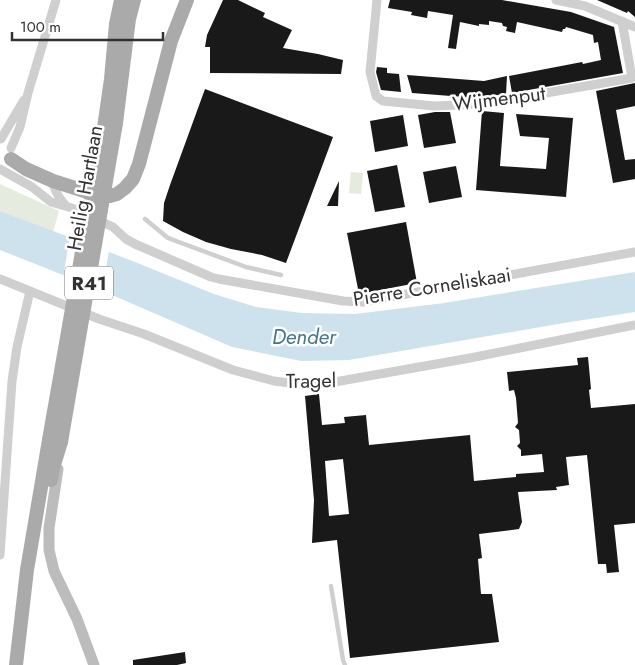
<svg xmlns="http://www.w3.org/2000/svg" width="635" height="665" viewBox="0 0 635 665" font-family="Jost,sans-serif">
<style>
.green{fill:#e5ebde}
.water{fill:#cee2ed}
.pier{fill:#fff}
.building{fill:#191919;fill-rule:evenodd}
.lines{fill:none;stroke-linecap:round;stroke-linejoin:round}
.service{stroke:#cfcfcf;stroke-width:4.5}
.minor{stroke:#cfcfcf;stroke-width:9}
.secondary{stroke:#bcbcbc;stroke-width:11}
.primary{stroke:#aaa;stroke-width:14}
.primary-bridge{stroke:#aaa;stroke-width:14}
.labels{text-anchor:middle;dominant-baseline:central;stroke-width:5;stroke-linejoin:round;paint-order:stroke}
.shield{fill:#fff;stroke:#707070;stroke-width:1}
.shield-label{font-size:19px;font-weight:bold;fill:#323232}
.street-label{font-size:20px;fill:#323232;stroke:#fff}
.water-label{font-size:21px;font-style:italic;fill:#407593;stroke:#fff}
</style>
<rect width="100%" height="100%" fill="#fff"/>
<path class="green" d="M351,172l12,1 -2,21 -12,-1z
M0,184l59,27 -6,21 -53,-21z"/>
<path class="water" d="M0,211l130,49 84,34 42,13 46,6 53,1 89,-11 191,-31v40l-71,11 -215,37 -48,1 -69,-14 -136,-59 -96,-38z"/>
<path class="pier" d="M70,236l39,14 -7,43 -39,-15z"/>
<path class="building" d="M223,0h15l27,13 -2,4 29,13 -9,18 35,6 25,6 -2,14 -131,-1v-26h-5l2,-12z
M390,0h112l69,12 43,15 9,46 -111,20 -3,-17 73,-14 1,2 18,-4 -3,-18 -4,1 -1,-8 -27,-8 -1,2h-2l-1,3 -45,-10 -2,11 -9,-2 1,-4 -4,-1 -1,-3 -13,-2v4l-10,-1v2l-19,-4 -4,27 -8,-1 5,-33 -25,-4 -1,7 -16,-3 1,-3 -24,-4z
M597,0h38v17l-7,-6 -1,2z
M377,67l10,1v5l12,1 2,18 -20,-2 -5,-18z
M407,75l77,6 23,-5 -1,18 -29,4 -65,-5z
M635,83v23l-19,4 9,50 10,-1v20l-22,4 -17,-92z
M205,89l128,48 -47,126 -24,-8 -31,-6 -25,-7 -23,-10 -20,-11 1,-18 6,-18z
M482,111l22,2 -4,53 46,3 3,-31 -29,-2 -4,-22 57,4 -7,79 -90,-7z
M435,112h15l6,31 -32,5 -6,-33z
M403,115l5,31 -33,6 -5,-31z
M397,165l8,42 -30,5 -8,-41z
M456,166l6,31 -33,6 -6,-31z
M339,181l-1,25h-11z
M406,222l11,61 -58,11 -12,-61z
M588,357l3,32 -2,1 2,18 44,-4v119l-21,2 5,47 -12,1 -1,-9h-8l-11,-109 -21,2 3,28 -13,2 1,3 -39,2 4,30 -3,7 -40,5 3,24 -4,1 3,35h11l7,48 -149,16 -13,-118 -25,3 2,-43 -9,-104 14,-2 3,31 23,-2 -1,-6 22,-2 3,30 101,-10 4,46 42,-4v-3l28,-2 -2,-18 -21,2v-6l-4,-4 3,-3 -1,-13 -4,-3 3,-4 -2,-25 -2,-8 -5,1 -2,-19 71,-7 -1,-7zM343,459l6,55 -20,2 -4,-55z
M185,652l1,11 -9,2h-44v-5z"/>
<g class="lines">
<path class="service" d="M145,219l23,19 78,29 35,8
M331,586l12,74 2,5"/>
<path class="minor" d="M377,0l-7,72 6,24 7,5 51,5 49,-2 149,-26 -10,-57
M556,0l29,6 50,21
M1,139l23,-39
M11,148l9,-21 8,-34 28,-93
M0,169l32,18 19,15 21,6 41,19 13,12 9,5 76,33 8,2 124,22 20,1 272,-50
M53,181c1,10 6,17 12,24
M0,279l99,40 45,15 89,36 41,11 24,3 31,-1 141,-25 165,-33
M0,555l12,-174 5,-34 13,-56"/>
<path class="secondary" d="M58,469l-9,59v22l5,21 23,48 17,46"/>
<path class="primary" d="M105,121l6,-42 5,-55 5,-24
M116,123l13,-104 5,-19
M11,159l15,10 27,12 44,14 13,1 7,-2 8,-6 8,-9 6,-15 32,-123 16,-41
M51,480l2,-12 8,-26
M16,665l11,-95 22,-130"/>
<path class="primary-bridge" d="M49,440l56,-319
M61,442l55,-319"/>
</g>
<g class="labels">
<rect class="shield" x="65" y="266.5" width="48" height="33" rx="4"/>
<g class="shield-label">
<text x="89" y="283">R41</text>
</g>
<g class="street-label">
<text transform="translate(499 99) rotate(-7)">Wijmenput</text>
<text transform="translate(85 188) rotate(-80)">Heilig Hartlaan</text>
<text transform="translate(432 287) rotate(-9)">Pierre Corneliskaai</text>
<text transform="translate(311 381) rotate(-1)">Tragel</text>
</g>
<g class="water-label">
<text x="304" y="337">Dender</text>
</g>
</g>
<path d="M12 32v8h151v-8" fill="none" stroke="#323232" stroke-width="2.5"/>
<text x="20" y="32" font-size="15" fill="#323232" stroke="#ffffff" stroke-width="4" paint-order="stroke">100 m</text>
</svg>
